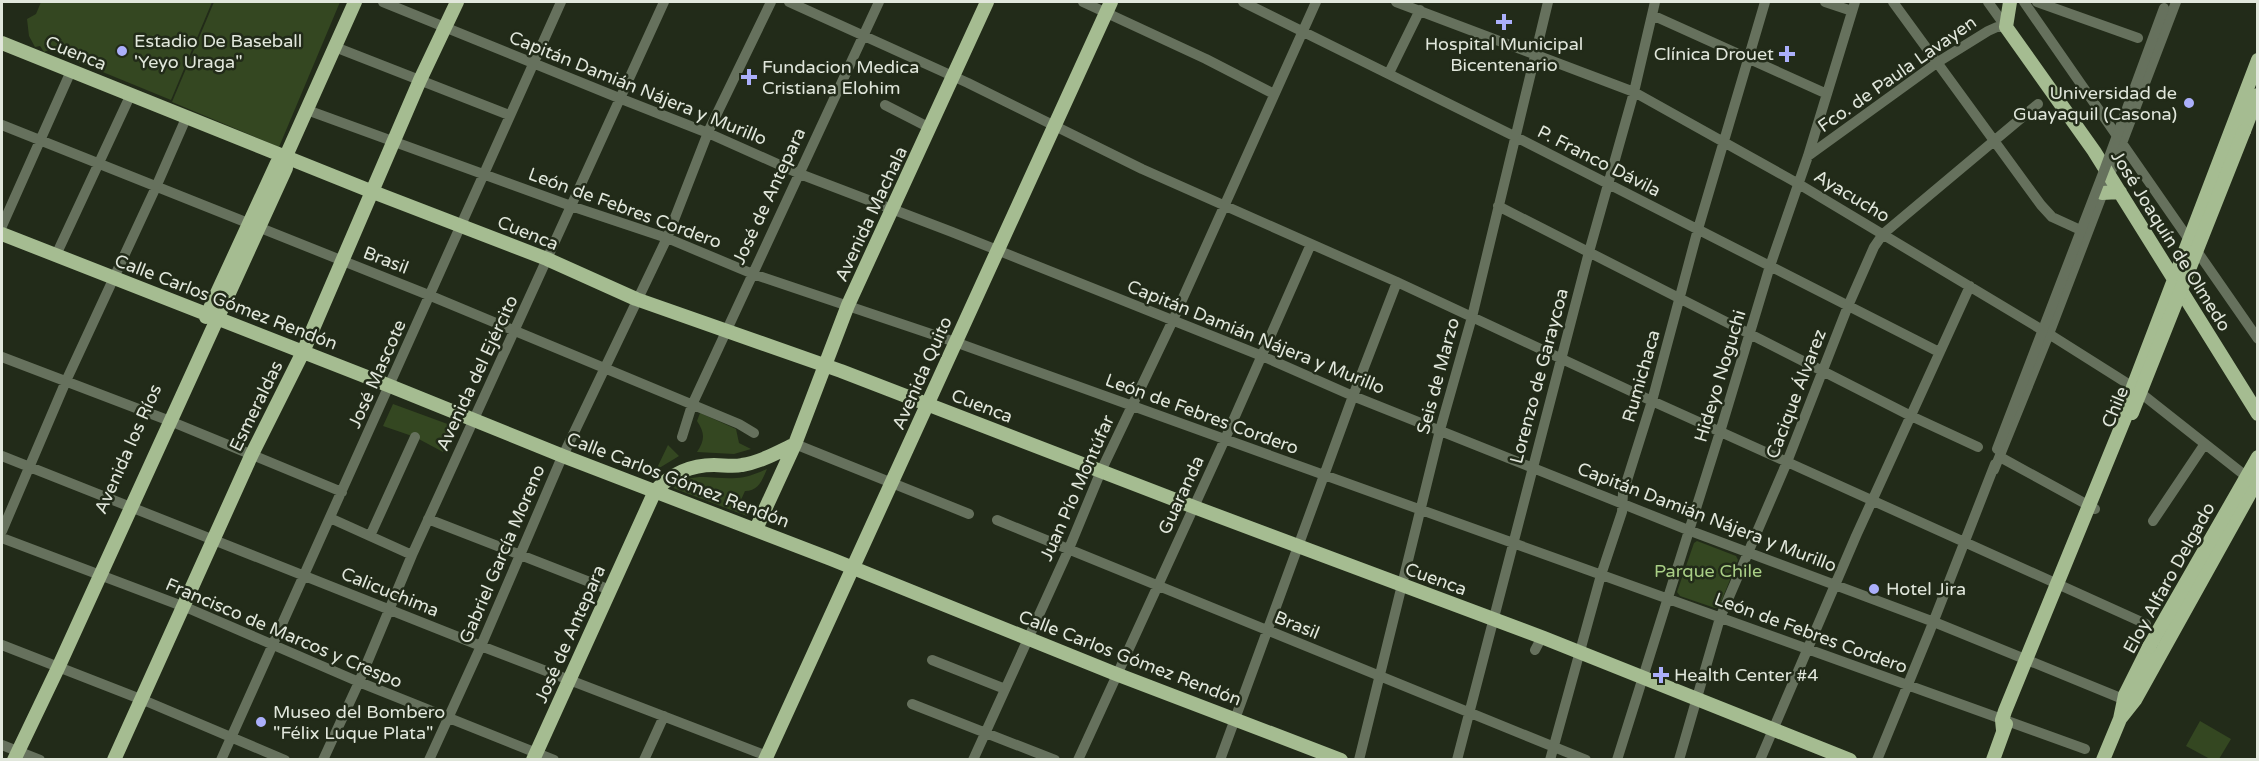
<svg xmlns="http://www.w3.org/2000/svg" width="2259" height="761" viewBox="0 0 2259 761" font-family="'Varela Round',sans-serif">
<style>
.green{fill:#344721}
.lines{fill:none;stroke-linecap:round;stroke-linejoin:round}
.minor{stroke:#66715d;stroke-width:10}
.major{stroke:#a5bc91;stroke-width:14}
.minor-bridge{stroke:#66715d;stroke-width:10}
.major-bridge{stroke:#a5bc91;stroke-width:14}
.poi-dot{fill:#abaffb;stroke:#222b19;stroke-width:2}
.labels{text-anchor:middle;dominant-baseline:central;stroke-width:5;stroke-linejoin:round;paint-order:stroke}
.poi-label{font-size:18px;fill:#e1e7dc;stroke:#222b19;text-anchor:start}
.street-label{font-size:18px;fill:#e1e7dc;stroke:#222b19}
.park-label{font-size:18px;fill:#a9cf86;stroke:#222b19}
</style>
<rect width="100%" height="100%" fill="#222b19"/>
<path class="green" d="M41,2h171l-41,98 -122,-50 -5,2 -4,-6 -5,1 -6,-11 -2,-17 9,-5z
M214,2h126l-61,145 -107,-45z
M393,404l60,22 -10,26 -28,-15 -32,-11z
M700,413l36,16 3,14 12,6 -17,5 -37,-2c8,-12 8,-19 0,-31z
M668,445l11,11 -23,14z
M767,469c-5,11 -8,22 -22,22l-5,11 6,5 1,9 -74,-28c20,-18 40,-8 63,-10 11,0 21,-5 31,-9z
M1697,541l39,15 2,4 -19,47 -4,1 -35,-12 -3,-4 17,-49z
M2200,721l31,18 -12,20h-9l-24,-13z"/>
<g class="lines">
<path class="minor" d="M383,2l236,96 89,35 92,41 152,58 310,124 91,40 335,134 246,92 184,75
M789,2l179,81 174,86 255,113 255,119 494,223
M1083,2l123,57 68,35
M1243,2l271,134 425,216
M1396,2l238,90 163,91 252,151 84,53 119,94
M1825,2l27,9
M1893,2l148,203 11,12 35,16
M1988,2l18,25
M2024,2l234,337
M2037,2l101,36
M1652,15l175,79
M335,47l174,68
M1389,73l31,-63
M885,105l45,23
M307,110l264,96 96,32 86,36 202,68 1130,407
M2,125l429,171 308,128 15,9
M1808,156l130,-94 50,-31 9,-4h9
M1498,206l413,210 67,31
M2,226l69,-155
M56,255l75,-161
M2,357l168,64 172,71
M682,437l10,-32 187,-403
M795,444l174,70
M2,456l479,190 286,110
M2000,457l95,52
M1994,470l55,-136 127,-332
M330,518l82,37
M428,519l182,71
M997,520l589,240
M2153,521l51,-76
M2,531l64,-150 90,-194 31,-71
M370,536l45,-99
M2,538l188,71 169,73 195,78
M2,645l146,57 137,58
M1535,650l7,-13
M932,660l73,29
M912,704l143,56
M2,745l38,15
M221,760l340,-758
M323,760l36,-78 53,-127 252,-553
M429,760l52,-114 78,-182 108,-226 42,-108 62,-128
M644,760l20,-44
M973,760l95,-209 33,-80 72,-151 143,-318
M1078,760l147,-321 86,-195
M1220,760l133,-364 44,-114
M1359,760l81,-330 32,-113 76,-315
M1457,760l132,-508 45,-160 21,-90
M1550,760l51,-185 21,-63 1,-19 29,-92 46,-172 67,-227
M1617,760l103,-328 50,-166 38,-110 47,-154
M1679,760l41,-142 67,-156 61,-156 26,-59 9,-13 155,-130
M1760,760l96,-224 114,-250
M1877,760l52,-127 66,-169"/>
<path class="major" d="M2010,2l-4,25 88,124 164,263
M2,43l371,149 174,67 89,40 205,72 353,136 350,131 306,122
M2244,131l14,-36
M2102,193l18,-1
M2,234l388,152 173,70 268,103 285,115 225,86
M206,317l71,-154 9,-7
M756,529l39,-85 53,-139 139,-303
M2120,719l15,-19 123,-221
M2003,730l-1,-10 3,-9 126,-308 2,-16 125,-327
M14,760l44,-92 228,-500v-12l69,-154
M114,760l138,-306 51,-102 117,-272 37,-78
M533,760l122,-269c16,-17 36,-26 59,-26 9,0 19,2 28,0 19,-3 36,-13 53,-21
M765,760l346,-758
M1993,760l13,-36
M2103,760l17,-41 5,-24 24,-48"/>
<path class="minor-bridge" d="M1997,449l108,-281 59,-160"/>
<path class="major-bridge" d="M2132,413l112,-282
M2149,647l109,-190"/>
</g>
<g class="poi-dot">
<path d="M1501 13h6v6h6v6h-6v6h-6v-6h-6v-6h6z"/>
<circle cx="122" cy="51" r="6"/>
<path d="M1784 45h6v6h6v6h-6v6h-6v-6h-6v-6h6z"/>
<path d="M746 68h6v6h6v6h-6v6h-6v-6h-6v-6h6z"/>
<circle cx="2189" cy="103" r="6"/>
<circle cx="1874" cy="589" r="6"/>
<path d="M1658 666h6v6h6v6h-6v6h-6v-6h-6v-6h6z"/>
<circle cx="261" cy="722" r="6"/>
</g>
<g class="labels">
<g class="poi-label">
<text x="134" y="41">Estadio De Baseball<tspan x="134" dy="21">'Yeyo Uraga"</tspan></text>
<text x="1504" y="44" text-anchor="middle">Hospital Municipal<tspan x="1504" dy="21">Bicentenario</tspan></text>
<text x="1774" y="54" text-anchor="end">Clínica Drouet</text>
<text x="762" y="67">Fundacion Medica<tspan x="762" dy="21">Cristiana Elohim</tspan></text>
<text x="2177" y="93" text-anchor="end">Universidad de<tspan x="2177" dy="21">Guayaquil (Casona)</tspan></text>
<text x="1886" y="589">Hotel Jira</text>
<text x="1674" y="675">Health Center #4</text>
<text x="273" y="712">Museo del Bombero<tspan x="273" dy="21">"Félix Luque Plata"</tspan></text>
</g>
<g class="street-label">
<text transform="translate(76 53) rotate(22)">Cuenca</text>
<text transform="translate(1897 74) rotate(-35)">Fco. de Paula Lavayen</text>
<text transform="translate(638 88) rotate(22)">Capitán Damián Nájera y Murillo</text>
<text transform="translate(1599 161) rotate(27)">P. Franco Dávila</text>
<text transform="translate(769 196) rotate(-65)">José de Antepara</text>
<text transform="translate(1852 196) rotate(31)">Ayacucho</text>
<text transform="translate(625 208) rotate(20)">León de Febres Cordero</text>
<text transform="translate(871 214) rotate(-65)">Avenida Machala</text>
<text transform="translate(528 233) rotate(22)">Cuenca</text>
<text transform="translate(2171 241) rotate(58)">José Joaquín de Olmedo</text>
<text transform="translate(386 260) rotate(21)">Brasil</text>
<text transform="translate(226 302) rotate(21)">Calle Carlos Gómez Rendón</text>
<text transform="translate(1256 337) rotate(22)">Capitán Damián Nájera y Murillo</text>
<text transform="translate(477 373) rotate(-65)">Avenida del Ejército</text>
<text transform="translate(922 373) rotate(-66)">Avenida Quito</text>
<text transform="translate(377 374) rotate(-66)">José Mascote</text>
<text transform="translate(1438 376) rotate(-75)">Seis de Marzo</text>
<text transform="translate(1539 376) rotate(-75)">Lorenzo de Garaycoa</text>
<text transform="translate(1641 376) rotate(-74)">Rumichaca</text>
<text transform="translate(1720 376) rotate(-73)">Hideyo Noguchi</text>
<text transform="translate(1796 394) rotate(-69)">Cacique Álvarez</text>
<text transform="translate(256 406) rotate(-64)">Esmeraldas</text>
<text transform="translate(982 406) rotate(21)">Cuenca</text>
<text transform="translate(2115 407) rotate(-68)">Chile</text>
<text transform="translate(1202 414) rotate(20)">León de Febres Cordero</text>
<text transform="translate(128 449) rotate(-66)">Avenida los Ríos</text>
<text transform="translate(678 480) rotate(21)">Calle Carlos Gómez Rendón</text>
<text transform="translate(1077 488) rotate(-66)">Juan Pío Montúfar</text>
<text transform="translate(1181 495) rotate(-65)">Guaranda</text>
<text transform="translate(1707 517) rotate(21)">Capitán Damián Nájera y Murillo</text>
<text transform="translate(502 554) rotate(-67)">Gabriel García Moreno</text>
<text transform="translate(2169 578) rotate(-61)">Eloy Alfaro Delgado</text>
<text transform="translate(1436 579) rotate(20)">Cuenca</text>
<text transform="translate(390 592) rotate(22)">Calicuchima</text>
<text transform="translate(1297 625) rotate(22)">Brasil</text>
<text transform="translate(284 633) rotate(23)">Francisco de Marcos y Crespo</text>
<text transform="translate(1811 633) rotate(20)">León de Febres Cordero</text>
<text transform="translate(570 634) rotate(-66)">José de Antepara</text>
<text transform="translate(1130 658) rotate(21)">Calle Carlos Gómez Rendón</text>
</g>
<g class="park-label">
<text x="1708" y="571">Parque Chile</text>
</g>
</g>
<rect width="2259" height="761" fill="none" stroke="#e1e7dc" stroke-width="6"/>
</svg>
